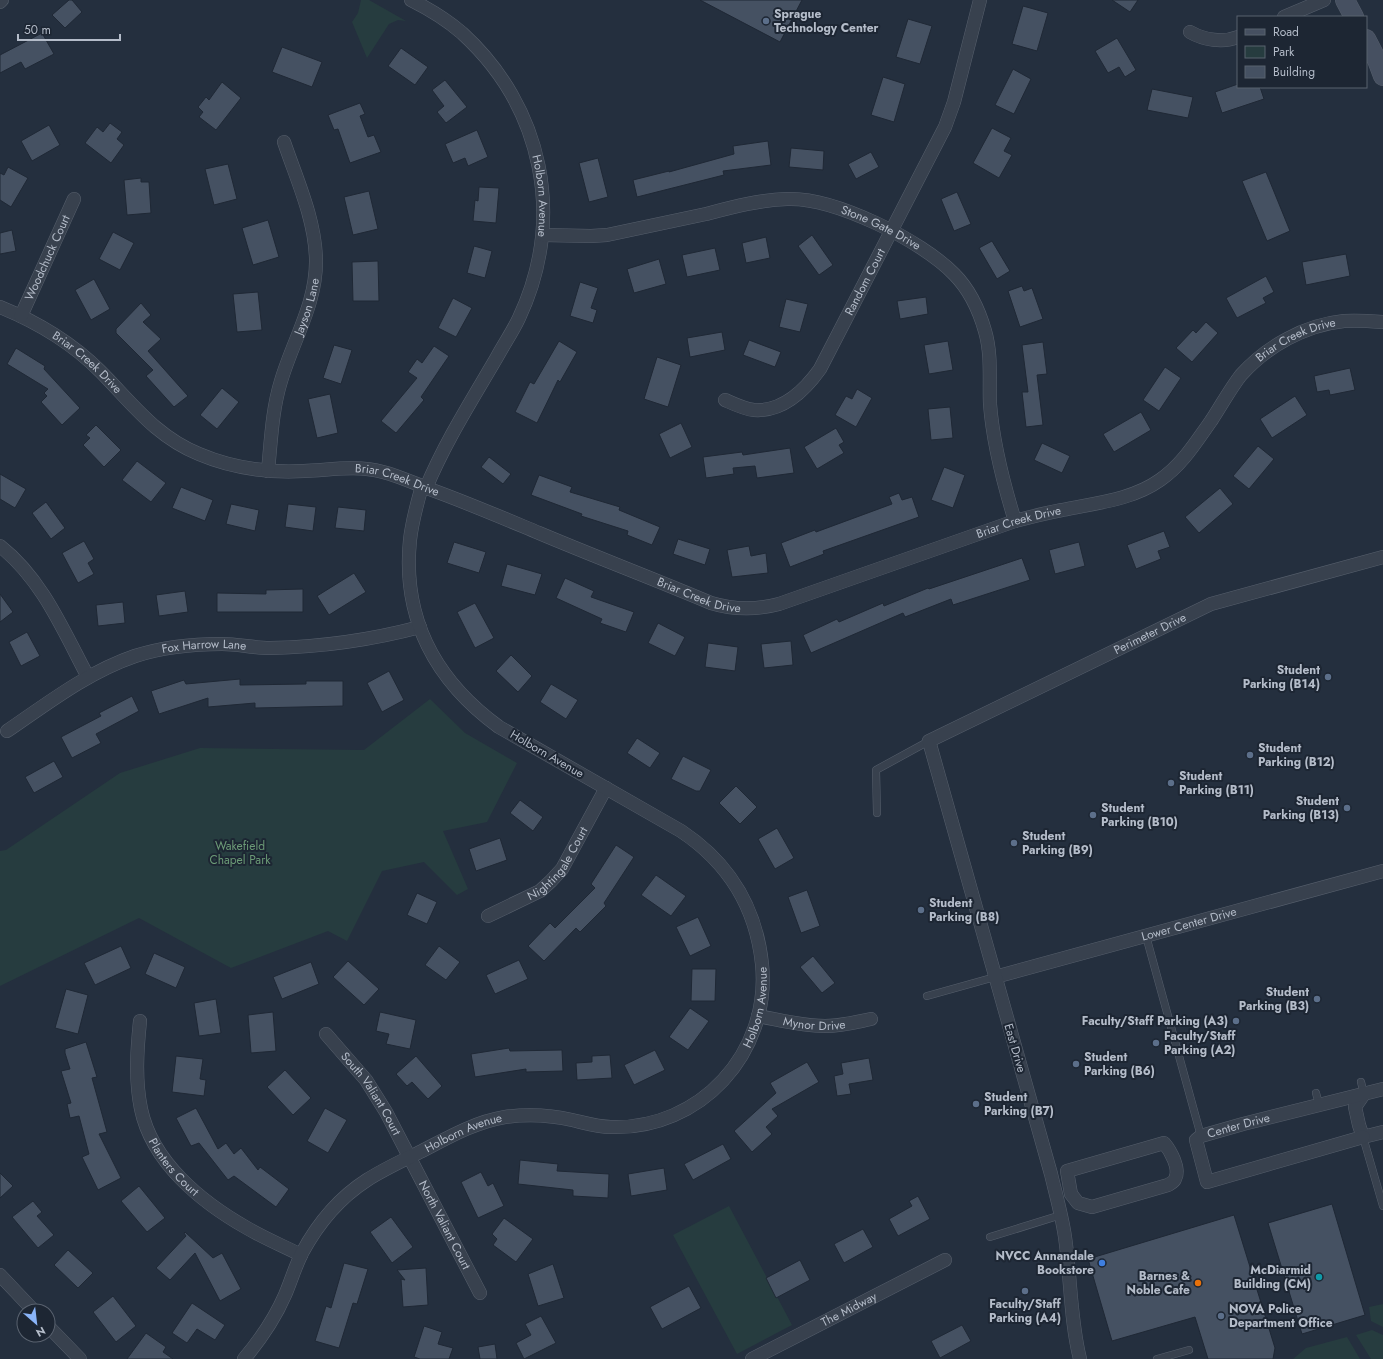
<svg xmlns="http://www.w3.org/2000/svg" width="1383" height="1359" viewBox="0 0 1383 1359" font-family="Jost,sans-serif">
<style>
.green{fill:#263c3f}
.building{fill:#455162;stroke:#1f2835}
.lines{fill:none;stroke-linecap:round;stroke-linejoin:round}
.lane-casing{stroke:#565f6c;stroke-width:8}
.street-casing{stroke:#565f6c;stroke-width:14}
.secondary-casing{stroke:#565f6c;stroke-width:20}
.lane{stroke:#38414e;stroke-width:7}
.street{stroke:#38414e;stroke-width:13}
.secondary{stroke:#465061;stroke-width:19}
.service-dot{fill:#5c6f8a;stroke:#1d2633;stroke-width:1.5}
.shop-dot{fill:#3f7fe0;stroke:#1d2633;stroke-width:1.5}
.culture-dot{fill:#0f9aa8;stroke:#1d2633;stroke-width:1.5}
.food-dot{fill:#e8710a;stroke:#1d2633;stroke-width:1.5}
.labels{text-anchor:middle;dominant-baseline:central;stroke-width:4;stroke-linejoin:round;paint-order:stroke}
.poi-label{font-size:12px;font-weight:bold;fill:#b4bcc9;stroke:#1d2633;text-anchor:start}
.street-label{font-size:12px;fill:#b4bcc9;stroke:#1d2633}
.park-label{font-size:12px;fill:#6b9a76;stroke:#1d2633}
</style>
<rect width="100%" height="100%" fill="#242f3e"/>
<path class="green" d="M361,0h8l37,21 -8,-1 -9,4 -22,34 -15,-36 6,-9z
M430,699l35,34 52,30 -30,59 -44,9 25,58 -11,6 -33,-33 -42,9 -35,70 -19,-10 -97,37 -92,-50 -139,68v-135l6,-1 114,-77 80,-25 164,2z
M729,1206l63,119 -55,29 -64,-119z
M1383,1304v23l-12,-6 -2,-14z
M1372,1330l11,5v24h-12l-15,-24z
M1347,1337l13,22h-67l13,-11z"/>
<path class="building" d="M69,0h3l10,12 -17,16 -13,-13z
M700,0h102l-22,42z
M1112,0h26l-8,12z
M1023,6l25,7 -11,38 -25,-7z
M908,19l24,7 -12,38 -24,-7z
M42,33l12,21 -29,15 -4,-7 -21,11v-18z
M1117,38l19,32 -11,7 -6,-10 -11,6 -13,-22z
M282,47l40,15 -10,25 -40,-15z
M401,48l27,19 -13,18 -27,-19z
M1013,69l18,10 -17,35 -19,-9z
M883,77l22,7 -11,38 -23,-7z
M445,80l22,27 -21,16 -9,-11 7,-6 -12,-16z
M222,82l19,16 -25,32 -17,-13 4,-5 -5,-5 8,-10 3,3z
M1238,84v3h22l4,12 -42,14 -7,-21z
M1152,89l41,8 -5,21 -41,-8z
M360,103l5,11 -5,2 8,21 6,-2 7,17 -31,11 -12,-34 -4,1 -6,-15z
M110,123l12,9 -5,7 7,6 -13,18 -26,-20 12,-16 6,5z
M49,125l11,20 -28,16 -11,-20z
M992,128l19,10 -7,13 8,4 -13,23 -26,-15z
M477,130l11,27 -20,9 -3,-8 -12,5 -8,-19z
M768,141l3,24 -48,6 1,4 -87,22 -4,-17 36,-9v1l65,-18 -1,-8z
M791,148l33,3 -1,19 -34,-3z
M871,152l8,15 -23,12 -8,-15z
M598,158l10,39 -19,5 -10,-39z
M228,164l9,35 -23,6 -9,-36z
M8,167l20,11 -17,29 -11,-7v-27l4,2z
M1266,172l24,59 -23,10 -25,-60z
M141,178v4h8l2,31 -24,2 -3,-35z
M479,187l20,1 -3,35 -23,-2 2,-21 3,1z
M369,191l9,38 -25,6 -9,-38z
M957,192l14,32 -17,7 -13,-32z
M268,220l11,37 -26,8 -11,-37z
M12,230l4,21 -16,3v-21z
M113,232l21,11 -14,27 -21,-11z
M812,235l21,30 -14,10 -21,-29z
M766,237l4,21 -24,5 -4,-20z
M992,241l18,30 -13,8 -18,-31z
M474,246l18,5 -7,27 -18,-5z
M715,248l5,22 -33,7 -5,-22z
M1346,254l4,22 -44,9 -4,-23z
M659,259l7,25 -32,9 -7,-24z
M378,261l1,40h-26l-1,-39z
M1266,276l8,16 -11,6 3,5 -29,15 -11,-20z
M94,279l16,30 -19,11 -16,-30z
M580,282l18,6 -7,20 6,2 -4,13 -23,-7z
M1022,286l2,5 8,-3 11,31 -23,8 -12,-36z
M258,292l4,38 -25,2 -4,-38z
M926,297l2,17 -28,5 -3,-18z
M453,298l19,10 -16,29 -18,-9z
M786,299l22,5 -8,28 -21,-5z
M141,303l10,12 -8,7 18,17 -13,12 40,45 -14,11 -28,-31 7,-6 -37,-37v-4z
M1206,322l12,11 -26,29 -16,-14 17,-18 3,3z
M722,332l3,18 -35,7 -3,-19z
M749,340l32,12 -6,15 -32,-12z
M559,341l18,11 -17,30 -2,-2 -21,43 -22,-11 15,-30 4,2z
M948,341l5,29 -24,4 -5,-29z
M1043,342l4,32 -10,1 6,50 -17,2 -4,-35h6l-6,-47z
M334,345l18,5 -11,34 -18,-6z
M434,346l15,10 -28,41 3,3 -28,33 -15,-12 36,-43 -9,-6 9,-13 5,4z
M16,348l29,18 -1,3 36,39 -18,17 -21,-23 6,-6 -3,-3 4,-4 -41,-25z
M657,357l24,8 -13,42 -24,-8z
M1165,367l16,11 -22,33 -16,-11z
M1350,368l5,22 -25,5 -1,-5 -12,2 -3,-16z
M222,388l17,14 -22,27 -17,-14z
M857,389l15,9 -16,29 -21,-12 11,-19 6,3z
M330,394l8,39 -21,5 -9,-39z
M1295,396l12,19 -35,23 -12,-19z
M950,407l3,31 -22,2 -3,-31z
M1141,412l10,18 -37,22 -11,-18z
M681,423l11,24 -22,11 -11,-24z
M96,425l25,25 -17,17 -21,-22 7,-7 -4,-3z
M836,428l8,14 -5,3 5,8 -27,16 -13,-22z
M1042,443l28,13 -8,17 -28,-13z
M1258,446l16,13 -25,30 -16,-13z
M790,448l4,25 -37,5 -2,-12 -22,2 1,6 -28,4 -3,-21 39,-5 1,3z
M489,457l22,17 -8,10 -22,-17z
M137,461l29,22 -15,19 -29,-22z
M944,467l21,8 -12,33 -22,-8z
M0,474l26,15 -11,19 -15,-9z
M539,475l33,12 -2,5 50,15 -1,3 41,17 -8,18 -25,-10 1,-4 -47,-15 1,-2 -51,-19z
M181,487l32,13 -8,21 -33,-13z
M1220,488l13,16 -34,29 -14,-16z
M899,493l3,7 10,-3 7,20 -96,34 1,3 -34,13 -9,-24 34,-13 1,2 76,-28 -3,-7z
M46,502l19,26 -14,11 -19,-26z
M231,504l28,6 -4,21 -29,-7z
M288,504l28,3 -3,24 -28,-4z
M338,507l28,3 -2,21 -29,-3z
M1164,531l6,16 -12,4 3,8 -25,10 -9,-24z
M678,539l32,10 -5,16 -32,-11z
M84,541l10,18 -6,4 6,11 -16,9 -16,-30z
M454,542l32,10 -7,21 -32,-10z
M1079,542l6,24 -30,8 -6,-24z
M749,546l2,10 15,-3 2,20 -36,4 -5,-27z
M1022,558l8,22 -77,25 -2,-6 -46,18 -2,-4 -92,40 -8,-18 34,-16 2,3 44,-19 1,3 44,-18 1,1z
M507,564l35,10 -7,21 -34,-9z
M354,573l12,19 -37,23 -12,-19z
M565,578l29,13 -3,6 43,15 -8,20 -26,-9 2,-4 -46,-21z
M303,589v23h-86v-19l49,1v-4z
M185,591l3,21 -29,4 -3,-21z
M0,594l13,18 -13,10z
M123,602l2,21 -27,3 -2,-21z
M475,603l19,35 -19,10 -18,-36z
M658,623l27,14 -10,19 -27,-13z
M27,632l13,24 -19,10 -12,-24z
M791,641l2,24 -29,3 -3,-24z
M708,643l30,4 -3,24 -30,-4z
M511,655l21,21 -14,16 -22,-21z
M389,671l15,29 -22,12 -15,-29z
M240,679v6l66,-1v-3h37v25l-88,2v-5l-47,4v-9l-49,16 -8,-23 33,-11 2,4z
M551,684l27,16 -12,19 -26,-17z
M132,696l7,15 -43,23 5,9 -29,15 -11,-21 40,-21 -2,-3z
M637,738l23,15 -10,15 -23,-15z
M683,756l28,14 -11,21h-4l-25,-12z
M54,761l9,16 -29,16 -9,-16z
M736,786l21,21 -17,17 -21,-21z
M520,800l23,17 -10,14 -23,-18z
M777,828l17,30 -19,11 -17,-30z
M500,838l7,22 -31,11 -7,-22z
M616,845l18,12 -30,46 2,3 -26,26 -4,-4 -32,33 -16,-15 22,-23 5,5 40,-40 -4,-4z
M656,875l30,21 -15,20 -30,-21z
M807,890l13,36 -19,7 -13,-36z
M417,893l20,9 -10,22 -20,-9z
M698,917l13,29 -21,10 -14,-29z
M121,946l10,22 -36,17 -11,-22z
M439,946l21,16 -14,18 -21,-15z
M154,953l31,14 -9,21 -31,-14z
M813,956l22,27 -13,10 -22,-26z
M519,960l9,19 -33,15 -9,-19z
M348,961l31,28 -15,16 -31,-28z
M311,962l8,22 -37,15 -9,-22z
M692,969h24l-1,32h-24z
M66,989l22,6 -10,39 -23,-6z
M216,999l5,34 -22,3 -5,-33z
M690,1008l19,13 -21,29 -19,-13z
M273,1012l3,39 -25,2 -3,-38z
M380,1012l36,8 -6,29 -24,-5 3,-10 -13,-3z
M86,1042l11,35 -5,1 15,54 -8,2 22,44 -23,12 -16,-33 7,-3 -10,-38 -9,2 -3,-14 4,-1 -10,-32 9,-2 -5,-16v-4z
M509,1048l1,3 52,-1 1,21 -37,1v-3l-51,8 -4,-23z
M655,1050l10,20 -31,15 -10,-20z
M610,1055l2,23 -35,2 -1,-17 16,-1v-6z
M176,1056l27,3 -3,20 6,1 -2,16 -32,-4z
M416,1056l26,30 -14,13 -16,-17 -5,4 -11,-12z
M869,1058l4,22 -24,4 2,10 -14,2 -3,-20 9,-2 -2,-11z
M807,1062l12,20 -47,27 6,7 -12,11 6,7 -20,18 -18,-21 42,-38 -6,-10z
M285,1070l26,28 -18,17 -26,-28z
M196,1108l22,41 8,-6 8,11 7,-6 17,22 2,-3 29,22 -13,18 -42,-31 -6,4 -29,-37 -8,3 -15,-28z
M325,1108l22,12 -19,33 -21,-12z
M723,1144l8,15 -38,21 -9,-16z
M520,1160l38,4 -1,7 52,3 -1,24 -35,-2v-6l-55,-6z
M664,1168l3,22 -36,6 -3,-22z
M481,1172l7,14 5,-3 11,23 -26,12 -17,-36z
M0,1173l13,13 -13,12z
M139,1186l26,32 -18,14 -26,-31z
M918,1196l12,23 -32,17 -9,-17 23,-13 -3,-5z
M33,1201l9,11 -5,4 17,19 -16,13 -26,-31z
M1332,1204l33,111 -63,19 -34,-111z
M1234,1215l41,133 -2,11h-65l-13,-42 -83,24 -24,-82z
M391,1217l22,30 -21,16 -22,-31z
M504,1218l29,21 -17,23 -23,-17 4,-6 -5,-5z
M863,1229l10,18 -29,16 -10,-19z
M185,1232l28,26 9,-5 19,36 -21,12 -25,-48 -25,27 -14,-12 30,-32 -2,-3z
M68,1250l25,23 -15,15 -24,-23z
M800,1260l10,20 -34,18 -10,-20z
M344,1263l24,6 -11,35 -4,-1 -14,45 -24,-7 11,-35 5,2z
M553,1264l11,34 -26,8 -10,-32z
M426,1268l2,37 -25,2 -2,-28 4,1 -8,-10z
M689,1286l12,22 -39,21 -12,-22z
M113,1296l23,30 -20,16 -23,-30z
M192,1303l33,22 -10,15 -18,-11 -10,14 -15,-10z
M541,1316l15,27 -32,16 -8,-16 15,-8 -6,-11z
M962,1325l9,16 -31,17 -9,-17z
M424,1326l18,6 -4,12 15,4 -4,11h-29l-6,-2z
M146,1333l20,14 -3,5 10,7h-46z
M495,1344l2,15h-17l-2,-12z"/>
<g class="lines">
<g class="lane-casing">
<path id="lane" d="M877,813l-1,-43 53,-29
M1146,936l55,200
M927,996l68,-19
M1361,1082l3,12
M1316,1093l3,11
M1363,1137l20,69
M990,1237l71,-22
M1157,1359l32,-9"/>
</g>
<g class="street-casing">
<g id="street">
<path id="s1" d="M411,0c18,9 36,20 51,33 81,74 104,185 57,285 -6,13 -15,26 -22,39 -25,43 -52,85 -71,131"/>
<path d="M0,2l2,-2"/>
<path d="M1284,17l40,-17"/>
<path d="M1190,32c14,8 33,11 48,5"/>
<path id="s2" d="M543,235l48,1 16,-1c33,-7 66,-14 99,-21 27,-7 53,-14 81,-15 47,-2 134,41 167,75 16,16 25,36 31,57 7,24 4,49 5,73 3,40 13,78 25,117"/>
<path id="s3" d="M0,307c37,15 72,36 100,64 32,32 55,65 99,83 33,14 69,19 105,17 27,-1 52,-6 79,1 16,4 33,12 49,18 36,13 71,28 107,43 57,24 115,46 172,70 23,7 45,7 68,1l236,-83c15,-4 31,-8 47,-11 33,-7 70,-10 98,-30 22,-15 36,-38 51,-59 10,-15 19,-32 30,-46 26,-29 64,-50 103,-54 13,-1 26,0 39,1"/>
<path id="s4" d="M21,316l53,-117"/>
<path id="s5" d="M725,400c9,4 19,9 29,10 29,2 51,-20 66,-41l125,-242 9,-25 26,-102"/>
<path id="s6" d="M268,471c3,-30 4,-61 13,-90 12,-41 36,-78 35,-122 -1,-40 -19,-79 -32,-117"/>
<path d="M0,546c42,33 63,84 88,131"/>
<path id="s7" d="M7,731c41,-28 81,-59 128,-75 28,-9 58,-12 87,-12 16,0 32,4 48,4 52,-1 101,-8 150,-21"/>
<path id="s8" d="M488,916l52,-25 11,-10 11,-12 44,-81"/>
<path id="s9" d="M995,977l388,-106"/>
<path id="s10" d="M758,1016c22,4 44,10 67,10 16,0 31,-4 46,-7"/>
<path id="s11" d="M140,1021c-3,29 -5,59 1,88 11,53 60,93 106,119 17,10 36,18 54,27"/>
<path id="s12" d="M326,1034l40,46 20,32 94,181"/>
<path d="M1364,1094l-9,13 4,18 4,12 20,-5"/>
<path id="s13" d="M1363,1137l-156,45 -11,-42 5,-4 42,-12 140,-35"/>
<path d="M1164,1143c6,7 17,26 11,36 -1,3 -4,4 -7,6l-76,22 -14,-4 -7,-9 -4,-23z"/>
<path d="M0,1275l34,36"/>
<path d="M48,1326l32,33"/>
<path id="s14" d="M244,1359c16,-19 31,-41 41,-64 6,-14 10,-28 17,-42 15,-28 37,-55 65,-73 17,-11 37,-20 55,-29 27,-14 53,-29 83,-34 22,-3 45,-2 67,3 13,3 26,7 39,7 89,3 160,-74 151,-163 -6,-57 -33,-101 -81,-133l-182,-104c-63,-46 -97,-108 -89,-187 2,-19 7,-36 12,-54"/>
<path id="s15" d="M752,1359l193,-99"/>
<path id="s16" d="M1080,1359c-10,-40 -9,-81 -15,-122 -3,-21 -9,-42 -14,-63l-122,-433 282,-137 172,-47"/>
</g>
</g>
<g class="secondary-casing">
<path id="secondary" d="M1345,0l9,17
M1366,39l11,21 6,16"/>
</g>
<use href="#lane" class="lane"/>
<use href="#street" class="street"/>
<use href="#secondary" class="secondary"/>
</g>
<g class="service-dot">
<circle cx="766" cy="21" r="4"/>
<circle cx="1328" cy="677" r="4"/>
<circle cx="1250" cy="755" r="4"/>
<circle cx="1171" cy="783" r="4"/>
<circle cx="1347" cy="808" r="4"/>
<circle cx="1093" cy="815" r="4"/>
<circle cx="1014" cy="843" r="4"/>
<circle cx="921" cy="910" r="4"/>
<circle cx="1317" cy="999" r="4"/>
<circle cx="1236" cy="1021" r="4"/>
<circle cx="1156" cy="1043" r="4"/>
<circle cx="1076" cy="1064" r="4"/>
<circle cx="976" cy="1104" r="4"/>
<circle cx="1025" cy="1291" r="4"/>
<circle cx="1221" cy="1316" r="4"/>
</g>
<circle class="shop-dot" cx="1102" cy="1263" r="4"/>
<circle class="culture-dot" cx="1319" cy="1277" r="4"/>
<circle class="food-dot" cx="1198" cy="1283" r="4"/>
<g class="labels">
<g class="poi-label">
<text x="774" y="14">Sprague<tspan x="774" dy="14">Technology Center</tspan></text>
<text x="1320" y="670" text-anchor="end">Student<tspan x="1320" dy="14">Parking (B14)</tspan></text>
<text x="1258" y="748">Student<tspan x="1258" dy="14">Parking (B12)</tspan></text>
<text x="1179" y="776">Student<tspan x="1179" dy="14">Parking (B11)</tspan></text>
<text x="1339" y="801" text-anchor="end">Student<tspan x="1339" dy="14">Parking (B13)</tspan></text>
<text x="1101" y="808">Student<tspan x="1101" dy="14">Parking (B10)</tspan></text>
<text x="1022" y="836">Student<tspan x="1022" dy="14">Parking (B9)</tspan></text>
<text x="929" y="903">Student<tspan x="929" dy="14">Parking (B8)</tspan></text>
<text x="1309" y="992" text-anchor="end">Student<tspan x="1309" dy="14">Parking (B3)</tspan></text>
<text x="1228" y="1021" text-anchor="end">Faculty/Staff Parking (A3)</text>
<text x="1164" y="1036">Faculty/Staff<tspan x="1164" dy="14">Parking (A2)</tspan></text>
<text x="1084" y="1057">Student<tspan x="1084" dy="14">Parking (B6)</tspan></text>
<text x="984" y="1097">Student<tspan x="984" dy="14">Parking (B7)</tspan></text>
<text x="1094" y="1256" text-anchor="end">NVCC Annandale<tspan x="1094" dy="14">Bookstore</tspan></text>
<text x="1311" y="1270" text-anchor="end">McDiarmid<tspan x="1311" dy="14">Building (CM)</tspan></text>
<text x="1190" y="1276" text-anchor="end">Barnes &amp;<tspan x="1190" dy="14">Noble Cafe</tspan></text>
<text x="1025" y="1304" text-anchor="middle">Faculty/Staff<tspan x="1025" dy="14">Parking (A4)</tspan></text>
<text x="1229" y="1309">NOVA Police<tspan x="1229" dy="14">Department Office</tspan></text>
</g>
<g class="street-label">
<text stroke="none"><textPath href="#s1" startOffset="247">Holborn Avenue</textPath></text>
<text stroke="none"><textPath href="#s2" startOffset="347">Stone Gate Drive</textPath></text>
<text stroke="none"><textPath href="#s4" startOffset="64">Woodchuck Court</textPath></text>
<text stroke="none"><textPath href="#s5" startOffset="210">Random Court</textPath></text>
<text stroke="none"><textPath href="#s6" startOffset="170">Jayson Lane</textPath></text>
<text stroke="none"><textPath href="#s3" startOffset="1460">Briar Creek Drive</textPath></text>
<text stroke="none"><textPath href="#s3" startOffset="104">Briar Creek Drive</textPath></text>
<text stroke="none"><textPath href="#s3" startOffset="452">Briar Creek Drive</textPath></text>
<text stroke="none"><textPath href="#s3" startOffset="1112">Briar Creek Drive</textPath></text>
<text stroke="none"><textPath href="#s3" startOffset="776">Briar Creek Drive</textPath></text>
<text stroke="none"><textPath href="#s16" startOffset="883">Perimeter Drive</textPath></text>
<text stroke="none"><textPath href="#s7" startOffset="219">Fox Harrow Lane</textPath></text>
<text transform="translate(547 754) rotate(30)">Holborn Avenue</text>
<text stroke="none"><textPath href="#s8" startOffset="90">Nightingale Court</textPath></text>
<text stroke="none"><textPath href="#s9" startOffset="201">Lower Center Drive</textPath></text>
<text stroke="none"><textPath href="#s14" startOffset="687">Holborn Avenue</textPath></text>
<text stroke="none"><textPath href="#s10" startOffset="57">Mynor Drive</textPath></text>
<text transform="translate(1015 1048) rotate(74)">East Drive</text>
<text stroke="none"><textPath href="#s12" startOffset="75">South Valiant Court</textPath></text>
<text stroke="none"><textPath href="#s13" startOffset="251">Center Drive</textPath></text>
<text stroke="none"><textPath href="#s14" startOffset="328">Holborn Avenue</textPath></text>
<text stroke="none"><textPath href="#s11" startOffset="156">Planters Court</textPath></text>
<text stroke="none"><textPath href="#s12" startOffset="226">North Valiant Court</textPath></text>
<text stroke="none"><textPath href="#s15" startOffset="109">The Midway</textPath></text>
</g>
<g class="park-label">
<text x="240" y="846">Wakefield<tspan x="240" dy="14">Chapel Park</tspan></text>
</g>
</g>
<rect x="1237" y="16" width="130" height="72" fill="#1d2633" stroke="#59626f"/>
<rect x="1245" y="29" width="20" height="6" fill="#465061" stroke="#59626f"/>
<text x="1273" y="36" font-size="12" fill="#b4bcc9">Road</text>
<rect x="1245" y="46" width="20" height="12" fill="#263c3f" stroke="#59626f"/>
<text x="1273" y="56" font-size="12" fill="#b4bcc9">Park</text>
<rect x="1245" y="66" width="20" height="12" fill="#455162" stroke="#59626f"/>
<text x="1273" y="76" font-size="12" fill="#b4bcc9">Building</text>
<g transform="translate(36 1323) rotate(152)"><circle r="19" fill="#1d2633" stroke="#59626f"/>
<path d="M0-3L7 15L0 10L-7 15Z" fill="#8ab4f8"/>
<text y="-6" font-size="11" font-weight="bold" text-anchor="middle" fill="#b4bcc9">N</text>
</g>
<path d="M18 34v6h102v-6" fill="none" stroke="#b4bcc9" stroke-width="2"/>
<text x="24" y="34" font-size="12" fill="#b4bcc9" stroke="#1d2633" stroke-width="3" paint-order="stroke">50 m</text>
</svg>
